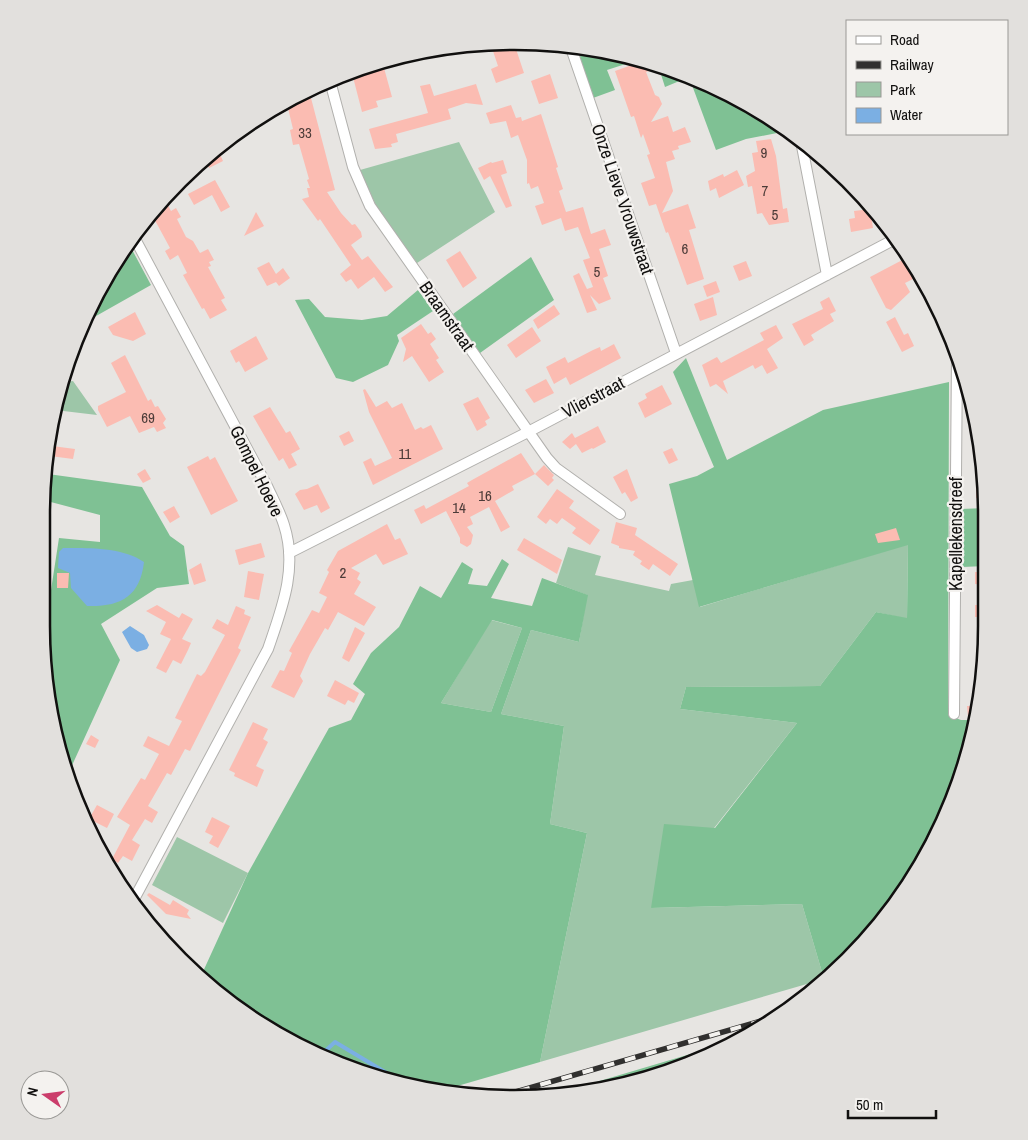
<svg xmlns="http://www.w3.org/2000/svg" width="1028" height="1140" viewBox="0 0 1028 1140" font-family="'Archivo Narrow',sans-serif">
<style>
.green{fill:#9dc6a8}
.forest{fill:#7fc194;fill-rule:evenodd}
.water{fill:#7bafe3}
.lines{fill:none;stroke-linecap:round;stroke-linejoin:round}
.stream{stroke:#7bafe3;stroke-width:4}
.building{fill:#fbbcb2}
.minor-casing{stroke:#b1b0ad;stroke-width:12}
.minor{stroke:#fff;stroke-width:10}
.rail-casing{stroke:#31302f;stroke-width:5.5}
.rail{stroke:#f4f2ef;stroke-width:4;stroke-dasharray:11;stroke-linecap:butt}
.labels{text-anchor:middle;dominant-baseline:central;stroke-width:4.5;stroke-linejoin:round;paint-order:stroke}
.number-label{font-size:15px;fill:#4c3b38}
.street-label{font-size:18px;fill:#11100f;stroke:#f4f2ef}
.rim{fill:none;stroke:#11100f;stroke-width:2.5}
</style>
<rect width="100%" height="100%" fill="#e7e5e2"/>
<path class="green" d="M459,142l36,70 -78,51 -40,-55 -17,-38z
M73,381l24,34 -42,-5 10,-28z
M908,544l-1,75 -31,-7 -56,74 -134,1 -6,22 117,14 -146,185 151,-4 22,75 -284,83 47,-229 -37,-9 14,-98 -63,-12 30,-84 48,12 8,-47 -31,-12 12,-36 33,9 -6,19 74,16 2,-7 22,-4 7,27z
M491,620l31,8 -31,84 -50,-9z
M177,837l71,36 -25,50 -71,-38z"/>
<path class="forest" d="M576,45l62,15 -31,10 8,20 -22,8z
M658,65l8,1 85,39 36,26 -41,8 -30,11 -27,-73 -24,10z
M129,244l22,41 -62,35 16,-43z
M531,257l23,43 -74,53 -27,-39z
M418,290l15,21 -36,24 2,6 -11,24 -35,17 -17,-4 -41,-78 14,-1 16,18 37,3 25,-4z
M686,358l41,102 96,-50 126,-28 -1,333 13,5h14l-4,29 -33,86 -49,79 -65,65 -22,-75 -151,4 13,-84 51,4 82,-105 -117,-14 6,-22 134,-1 56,-74 31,6 1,-73 -209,62 -30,-123 28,-8 17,-9 -41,-95z
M48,474l94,13 28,49 14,10 5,38 -32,4 -56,36 19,36 -51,112 -19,-54 -9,-92 1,-24 7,1 10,-65 41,4v-27l-53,-14z
M986,508v58l-24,1 -1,-58z
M502,559l7,5 -18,34 41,8 10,-28 46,17 -9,47 -48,-12 -30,84 63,12 -14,98 37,9 -47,229 -100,29 -18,-1 -117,-40 -79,-49 -25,-25 47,-103 81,-145 22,-8 14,-26 -12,-10 18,-31 28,-26 21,-41 21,12 21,-36 11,7 -5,15 19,2zM492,620l30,8 -31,84 -50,-9z
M741,1039l-18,11 -87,33 -48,6 -2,-4z"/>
<path class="water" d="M63,548c26,0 59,-1 81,14 -4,35 -24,45 -57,44l-16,-18 -1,-15 -12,-5 1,-16z
M130,626l14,9 5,10 -2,4 -10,3 -6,-4 -9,-16z"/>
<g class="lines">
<path class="stream" d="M321,1055l14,-13 70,42"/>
</g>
<path class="building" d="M490,42l24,1 10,30 -28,10 -5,-14 7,-3z
M643,61l7,2 2,7 -6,2 9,23 4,2 3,7 -11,18 17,-6 5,16 12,-5 6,15 -13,4 1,3 -7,2 3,8 -9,3 7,29 -11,22 26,-9 8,24 -7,2 15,49 -17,6 -19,-53 -2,1 -10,-29 -7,2 -8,-23 14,-5 -8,-23 3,-1 -7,-20 -2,4 -7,-22 -3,1 -16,-46z
M384,68l8,29 -16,4 2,6 -16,5 -9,-35z
M550,74l8,24 -19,6 -8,-23z
M430,84l4,12 42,-12 7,21 -17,-2 -18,6 3,10 -55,15 2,8 -7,2 1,3 -17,2 -6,-20 59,-16 -8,-27z
M311,98l24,92 -8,2 14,21 11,12 3,-1 6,8 1,5 -11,8 11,15 6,-4 25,31 -8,5 -11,-15 -16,12 -7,-10 -5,3 -6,-8 11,-9 -31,-46 -2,2 -16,-22 7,-2 -2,-9h3l-3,-8 2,-1 -10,-35 -6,1 -3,-15 3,-1 -6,-25z
M511,105l5,13 5,-1 1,4 19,-7 17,53 -2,1 7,21 -4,2 7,21 17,-5 8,27 14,-5 6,16 -12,4 9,27 -5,2 8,21 -12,5 -9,-9 7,15 -10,3 -14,-37 6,-3 8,16 6,-2 -10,-27 7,-2 -12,-31 -13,4 -4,-13 -19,7 -7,-19 9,-3 -6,-17 -7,3 -2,-6 -2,1v-24l-9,-25 -7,3 -5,-17 -16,3 -4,-11z
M771,139l5,17 7,53 4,-1 2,14 -20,3 -7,-12 -5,1 -5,-28 -4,1 -2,-11 9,-5 -3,-18 6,-1 -2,-11z
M218,150l5,11 -14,7 -4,-9z
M503,160l4,13 -6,2 11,31 -6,2 -16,-32 -6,4 -6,-12 13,-6 1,1z
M737,170l7,15 -25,13 -3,-10 -6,3 -2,-10 15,-7 1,3z
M215,180l15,27 -9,5 -9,-17 -18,10 -6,-11z
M164,198l7,13 5,-3 5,9 -4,2 9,18 7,4 7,12 8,-4 6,11 -5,2 2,4 -3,1 17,31 -4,2 6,10 -17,9 -6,-11 -2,1 -19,-34 4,-2 -9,-18 -8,5 -5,-9 5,-3 -19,-35z
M870,209l3,19 -22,4 -2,-13 6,-1 -1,-7z
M256,212l8,14 -20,10z
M460,251l17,27 -14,10 -17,-28z
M908,257l9,14 -3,1 3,5 -12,6 5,9 -19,18 -5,-2 -16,-31z
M746,261l6,15 -13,5 -6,-15z
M269,262l7,12 7,-6 7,10 -11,8 -3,-4 -9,4 -10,-18z
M716,281l4,11 -13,5 -4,-11z
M713,297l4,18 -17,6 -6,-17z
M829,297l7,14 -6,3 4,7 -23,14 3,5 -10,6 -12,-22 31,-15 -3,-7z
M554,305l6,9 -22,15 -5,-9z
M135,312l11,22 -13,7 -20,-6 -5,-8z
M895,317l9,18 4,-2 6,13 -12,6 -16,-30z
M421,324l7,10 3,-2 5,7 -6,5 9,14 -3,2 8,12 -15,10 -17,-26 -9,6 3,-13 -5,-11z
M776,325l7,13 -16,11 11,19 -11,6 -5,-9 -7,4 -2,-4 -30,16 5,13 -12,-10 -6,3 -8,-22 15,-8 4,6 43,-23 -4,-7z
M532,327l9,14 -25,17 -9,-13z
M256,336l12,23 -23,13 -6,-11 -3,2 -6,-12z
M614,344l7,14 -51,27 -4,-8 -12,7 -8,-17 19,-10 3,6 25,-13 7,-3 1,4z
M125,355l23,46 3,-2 4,8 3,-1 8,13 -3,4 3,5 -9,4 -3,-5 -15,6 -9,-17 -23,11 -9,-17v-4l28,-14 -15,-29z
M546,379l8,14 -20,10 -9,-13z
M662,385l10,19 -27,14 -7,-15 9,-5 -2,-4z
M365,389l11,18 11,-6 5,7 10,-5 13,27 6,-3 2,2 8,-4 12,24 -70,36 -10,-23 8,-4 4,8 17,-8 -23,-46 -6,-22z
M478,397l12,21 -5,3 2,4 -10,6 -14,-27z
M270,407l16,26 4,-2 10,18 -9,5 6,11 -8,4 -6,-11 -4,3 -26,-45z
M598,426l8,16 -13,7 -1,-1 -10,5 -6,-9 -6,5 -8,-7 10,-9 3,5z
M349,431l5,10 -10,5 -5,-10z
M52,446l23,3 -2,10 -23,-3z
M672,448l6,12 -9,4 -6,-12z
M521,453l14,21 -23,12 2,4 -19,11 15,26 -9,5 -12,-25 -19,10 3,7 -6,3 6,8 -2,9 -4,3 -7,-4v-5l-14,-27 -25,13 -7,-14 10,-5 2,4 43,-23 -2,-3 5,-3z
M208,456l2,4 5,-3 23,44 -27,14 -24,-48z
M977,459h5l4,39h-10z
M544,465l10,10 -2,3 2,2 -6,6 -13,-12z
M145,469l6,10 -8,4 -6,-9z
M627,469l11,29 -7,4 -6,-10 -3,2 -9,-17z
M318,484l12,24 -9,5 -4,-8 -13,5 -9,-16 5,-4 7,-1z
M557,489l17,12 -5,7 31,22 -10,15 -18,-12 4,-5 -14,-10 -5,6 -7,-5 -4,5 -9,-7z
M174,506l6,11 -10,6 -7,-11z
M616,522l21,6 -2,7 43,29 -8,12 -17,-12 -4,6 -9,-6 2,-3 -9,-6 2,-4 -16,-3v-2l-8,-3z
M387,524l8,16 5,-2 8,16 -25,11 -7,-11 -25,14 9,5 -3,6 4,3 -7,12 22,13 -12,19 -26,-14 -10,18 -3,-2 -15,26 -10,22 3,5 -9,17 -23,-11 9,-17 4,1 8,-18 -3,-2 23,-41 7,3 8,-16 -8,-4 10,-21 -2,-2 11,-19z
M896,528l4,12 -22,3 -3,-9z
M524,538l38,22 -5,14 -40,-24z
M261,543l4,14 -26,8 -4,-15z
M201,563l5,18 -12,4 -5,-15z
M248,571l16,3 -5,26 -15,-3z
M975,572h11v13l-11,-1z
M57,573h12l-1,15h-11z
M157,605l22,13 3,-5 11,6 -11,20 9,4 -3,7 -7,14 -8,-4 -7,13 -10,-5 15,-29 -11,-5 6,-12 -20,-11z
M975,605h11v12h-11z
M236,606l9,4 -1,4 7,3 -13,31 3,2 -51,101 -5,-2 -14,26 -4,-2 -19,33 10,6 -6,11 -7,-4 -13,21 8,5 -8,16 -9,-5 -5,7 -6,-4 18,-34 -13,-8 24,-39 4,2 14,-26 -16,-8 5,-10 21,10 13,-25 -7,-3 22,-44 4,2 4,-4 20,-37 -13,-7 5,-9 11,6z
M355,627l10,6 -16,29 -7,-4z
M335,680l24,13 -5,10 -6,-3 -3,5 -18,-9z
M967,706h11l-2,11h-8z
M253,722l15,7 -5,10 5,3 -12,24 8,4 -7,17 -23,-11 1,-3 -6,-3z
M91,735l8,5 -4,8 -9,-4z
M97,805l17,9 -7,14 -18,-9z
M212,817l18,9 -12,22 -9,-5 4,-7 -8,-4z
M149,893l21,12 3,-5 16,10 -2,4 4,5 -25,-5 -19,-19z"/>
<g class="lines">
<g class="minor-casing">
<path id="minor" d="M570,45l106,308
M330,81l23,86 17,39 177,252 9,10 64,46
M801,141l26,134
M289,553l239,-121 369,-194
M954,714l3,-359
M132,903l136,-254c14,-41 30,-81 16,-124 -4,-13 -11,-26 -17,-39l-133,-249"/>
</g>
<use href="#minor" class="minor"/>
<g class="rail-casing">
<path id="rail" d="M498,1097l280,-81"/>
</g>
<use href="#rail" class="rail"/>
</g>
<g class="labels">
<g class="number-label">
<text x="305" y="132">33</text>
<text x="764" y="152">9</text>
<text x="765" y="190">7</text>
<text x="775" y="214">5</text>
<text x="685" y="248">6</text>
<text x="597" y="271">5</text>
<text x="148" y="417">69</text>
<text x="405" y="453">11</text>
<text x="485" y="495">16</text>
<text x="459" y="507">14</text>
<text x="343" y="572">2</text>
</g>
<g class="street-label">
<text transform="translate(623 199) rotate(71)">Onze Lieve Vrouwstraat</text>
<text transform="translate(447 316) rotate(55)">Braamstraat</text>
<text transform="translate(593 397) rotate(-28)">Vlierstraat</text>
<text transform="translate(257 471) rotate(64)">Gompel Hoeve</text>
<text transform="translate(955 534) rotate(-90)">Kapellekensdreef</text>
</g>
</g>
<path d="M0 0H1028V1140H0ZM514 50H514A464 464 0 0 1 978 514V626A464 464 0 0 1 514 1090H514A464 464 0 0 1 50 626V514A464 464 0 0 1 514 50Z" fill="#e2e0dd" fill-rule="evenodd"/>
<path class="rim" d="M514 50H514A464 464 0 0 1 978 514V626A464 464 0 0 1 514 1090H514A464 464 0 0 1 50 626V514A464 464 0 0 1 514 50Z"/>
<rect x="846" y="20" width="162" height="115" fill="#f4f2ef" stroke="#999895"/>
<rect x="856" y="36" width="25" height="8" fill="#ffffff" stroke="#999895"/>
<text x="890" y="45" font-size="15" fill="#11100f">Road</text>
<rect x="856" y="61" width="25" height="8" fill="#31302f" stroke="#999895"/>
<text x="890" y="70" font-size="15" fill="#11100f">Railway</text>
<rect x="856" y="82" width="25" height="15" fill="#9dc6a8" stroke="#999895"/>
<text x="890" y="95" font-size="15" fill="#11100f">Park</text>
<rect x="856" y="108" width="25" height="15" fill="#7bafe3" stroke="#999895"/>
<text x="890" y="120" font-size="15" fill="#11100f">Water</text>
<g transform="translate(45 1095) rotate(284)"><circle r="24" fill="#f4f2ef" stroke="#999895"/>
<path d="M0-4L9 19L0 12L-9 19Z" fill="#cb3d6b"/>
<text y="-8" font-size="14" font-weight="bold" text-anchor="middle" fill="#11100f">N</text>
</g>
<path d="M848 1110v8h88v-8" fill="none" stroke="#11100f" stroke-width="2.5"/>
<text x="856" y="1110" font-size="15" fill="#11100f" stroke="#f4f2ef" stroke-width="4" paint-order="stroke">50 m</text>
</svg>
